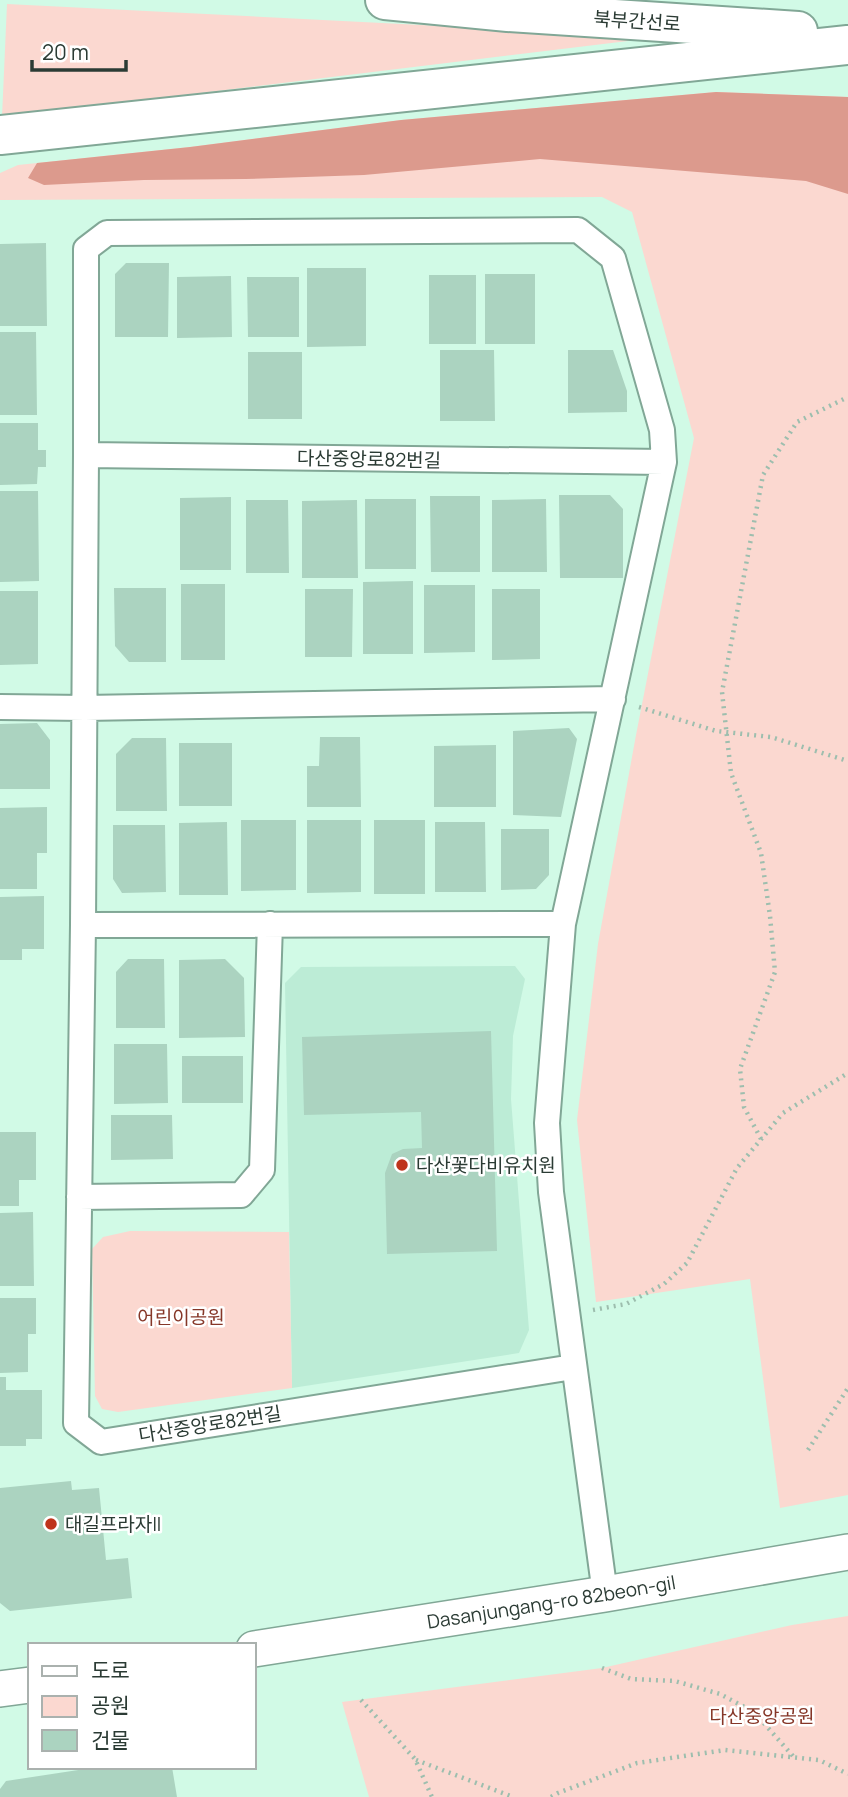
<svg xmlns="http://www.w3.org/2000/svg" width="848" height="1797" viewBox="0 0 848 1797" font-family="Manrope,'Noto Sans KR',sans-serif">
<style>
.built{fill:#bcecd6}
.green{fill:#fbd8d0}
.forest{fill:#dc9a8d}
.building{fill:#abd3c0}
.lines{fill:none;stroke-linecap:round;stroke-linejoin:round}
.street-casing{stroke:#81a796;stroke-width:28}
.secondary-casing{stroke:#81a796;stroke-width:38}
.highway-casing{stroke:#81a796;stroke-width:42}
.path{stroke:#9dbeae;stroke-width:4.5;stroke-dasharray:2 5;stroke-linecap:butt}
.street{stroke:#fff;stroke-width:24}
.secondary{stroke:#fff;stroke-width:35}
.highway{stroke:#fff;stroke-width:38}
.poi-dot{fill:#bf341c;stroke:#fff;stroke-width:2.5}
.labels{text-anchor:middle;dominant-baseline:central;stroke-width:5;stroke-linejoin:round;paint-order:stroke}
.street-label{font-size:19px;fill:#2b3b34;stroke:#fff}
.poi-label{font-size:19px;fill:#2b3b34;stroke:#fff;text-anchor:start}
.park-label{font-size:19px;fill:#863728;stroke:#fff}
</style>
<rect width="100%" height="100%" fill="#d1fae6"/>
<path class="built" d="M515,966l10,13 -12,57 -2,63 18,231 -10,23 -227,35 -7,-405 16,-16z"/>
<path class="green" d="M7,4l654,33 -659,80z
M716,92l132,5v1398l-68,13 -30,-229 -154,23 -19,-182 21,-176 38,-209 58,-297 -62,-226 -30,-15 -602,3v-27l18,-8 172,-18 211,-27z
M130,1231l159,1 3,156 -174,24 -16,-3 -7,-13 -3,-147 11,-12z
M848,1616v181h-479l-27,-95 260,-34 190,-43z"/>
<path class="forest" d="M716,92l132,5v97l-42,-13 -266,-22 -176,16 -119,4 -101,1 -100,5 -16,-7 9,-15 153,-16 211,-27z"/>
<path class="building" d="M46,243l1,83h-47v-82z
M126,263h43l-1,74h-53v-63z
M307,268h59v78l-59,1z
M485,274h50v70h-50z
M429,275h47v69h-47z
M231,276l1,61 -55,1v-61z
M247,277h52v60h-51z
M0,332h36l1,83h-37z
M440,350h54l1,71h-55z
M568,350h45l14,41v21l-59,1z
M248,352h54v67h-54z
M0,423h38v27h8v17h-8l-1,17 -37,1z
M0,491h38l1,90 -39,1z
M559,495h51l13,14v69h-63z
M430,496h50v76h-49z
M231,497v73h-51v-72z
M365,499h51v70h-51z
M546,499l1,73h-55v-72z
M246,500h42l1,73h-43z
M357,500l1,78h-56v-77z
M413,581v73h-50v-72z
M181,584h44v76h-44z
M424,585h51v67l-51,1z
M114,588h52v74h-37l-14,-16z
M305,589h48l-1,68h-47z
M492,589h48v70l-48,1z
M0,591h38v73l-38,1z
M37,723l13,17v49h-50v-65z
M569,728l8,11 -16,78 -48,-2v-84z
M320,737h40l1,70h-54v-41h12z
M132,738h34l1,73h-51v-57z
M179,743h53v63h-53z
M496,745v62h-62v-61z
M47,807v46h-10v36h-37v-81z
M241,820h55v70l-55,1z
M307,820h54v72l-54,1z
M374,820h51v74h-51z
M227,822l1,73h-49v-72z
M435,822h50l1,70h-51z
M113,825h52l1,67 -44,1 -9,-14z
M501,829h48v46l-13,14 -35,1z
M44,896v53h-22v11h-22v-63z
M128,959h36l1,69h-49v-56z
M225,959l19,19 1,59 -66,1v-78z
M491,1031l6,220 -110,3 -2,-81 7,-19 11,-5 19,-1 -1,-36 -117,3 -2,-78z
M114,1044h53l1,59 -54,1z
M182,1056h61v47h-61z
M111,1115h61l1,44 -62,1z
M0,1132h36v48h-17v26h-19z
M33,1212l1,74h-34v-73z
M0,1298h36v36h-8v38l-28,1z
M0,1377h6v13h36v49h-16v7h-26z
M71,1481l1,9 27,-2 7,72 22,-2 4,40 -122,13 -10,-8v-115z
M98,1767h74l5,30h-177v-8l6,-8z"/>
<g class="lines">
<g class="street-casing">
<path id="street" d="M86,455v-206l21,-16 471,-3 35,28 49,172 2,32
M0,707l85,1 528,-9
M83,925l480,-1
M79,1197l162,-2 21,-25 8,-246
M573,1367l-472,75 -25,-19 7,-498 3,-470 578,7 -101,462 -16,199 4,69 54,402"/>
</g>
<g class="secondary-casing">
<g id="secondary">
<path id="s1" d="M254,1649l351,-55 243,-42"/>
<path d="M0,1689l30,-4"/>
</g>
</g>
<g class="highway-casing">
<path id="highway" d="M385,0l123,12 290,19
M0,135l848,-90"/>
</g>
<path class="path" d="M639,707l77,24 55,6 77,24
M761,1139l-17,-32 -4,-38 35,-97 -5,-56 -9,-63 -30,-80 -9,-81 41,-217 34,-53 51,-25
M593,1310l33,-6 38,-20 23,-21 50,-95 46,-55 65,-40
M808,1450l40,-62
M602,1668l29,11 44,2 45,13 34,18 39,44
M361,1700l54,59 17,38
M416,1760l97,37
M551,1797l7,-4 79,-30 88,-13 94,10 29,14"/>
<use href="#street" class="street"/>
<use href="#secondary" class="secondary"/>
<use href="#highway" class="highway"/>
</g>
<g class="poi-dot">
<circle cx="402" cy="1165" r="7"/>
<circle cx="51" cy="1524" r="7"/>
</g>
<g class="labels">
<g class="street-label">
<text transform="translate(637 21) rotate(4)">북부간선로</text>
<text transform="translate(369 459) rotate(1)">다산중앙로82번길</text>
<text transform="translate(210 1424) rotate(-9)">다산중앙로82번길</text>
<text stroke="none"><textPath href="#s1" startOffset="301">Dasanjungang-ro 82beon-gil</textPath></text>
</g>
<g class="poi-label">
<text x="416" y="1165">다산꽃다비유치원</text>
<text x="65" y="1524">대길프라자II</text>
</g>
<g class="park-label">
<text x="181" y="1317">어린이공원</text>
<text x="762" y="1716">다산중앙공원</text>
</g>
</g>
<rect x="28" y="1643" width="228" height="126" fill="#ffffff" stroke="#aab1ae" stroke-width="2"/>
<rect x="42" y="1666" width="35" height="10" fill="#ffffff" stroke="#aab1ae" stroke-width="2"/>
<text x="91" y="1678" font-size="21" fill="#2b3b34">도로</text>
<rect x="42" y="1696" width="35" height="21" fill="#fbd8d0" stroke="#aab1ae" stroke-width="2"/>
<text x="91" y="1713" font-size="21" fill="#2b3b34">공원</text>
<rect x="42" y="1730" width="35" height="21" fill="#abd3c0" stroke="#aab1ae" stroke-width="2"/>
<text x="91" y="1748" font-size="21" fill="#2b3b34">건물</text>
<path d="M32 60v10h94v-10" fill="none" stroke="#2b3b34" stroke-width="3.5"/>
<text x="42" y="60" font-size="21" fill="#2b3b34" stroke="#ffffff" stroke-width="5" paint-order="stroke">20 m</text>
</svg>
